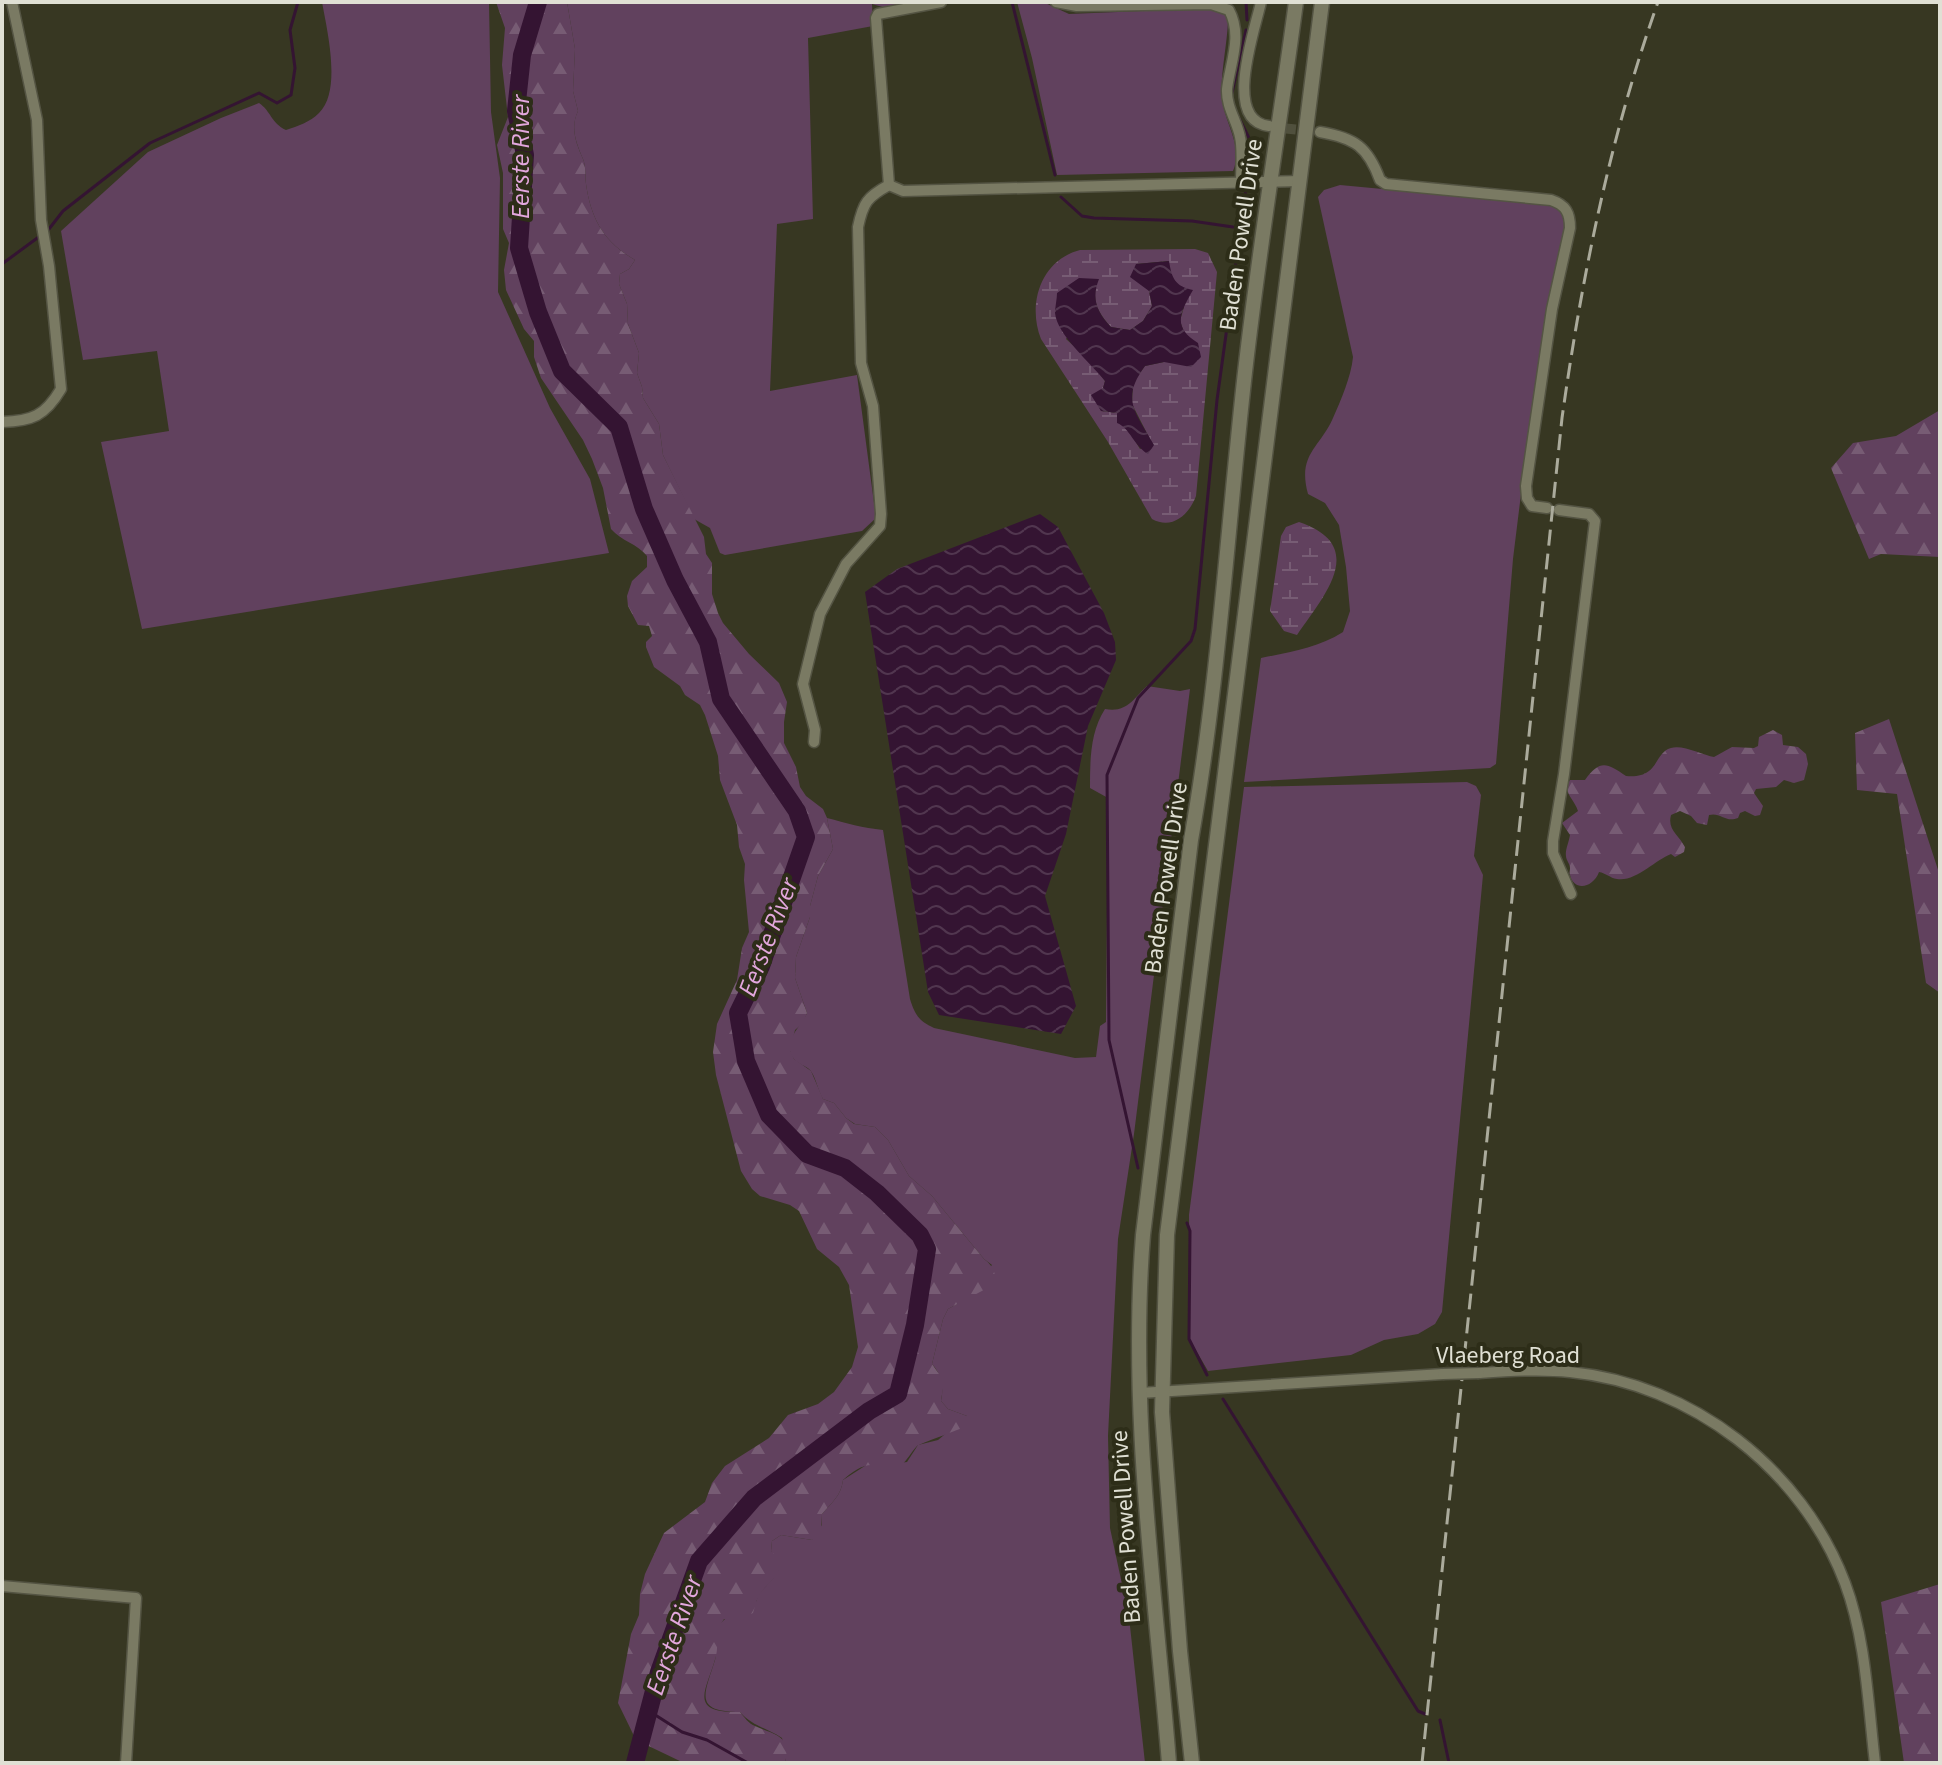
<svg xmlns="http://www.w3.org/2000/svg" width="1942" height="1765" viewBox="0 0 1942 1765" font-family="'Source Sans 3',sans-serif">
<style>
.grass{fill:#61415e}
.forest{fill:url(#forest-firs)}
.wetland{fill:url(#wetland-marsh);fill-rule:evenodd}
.water{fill:url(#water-waves)}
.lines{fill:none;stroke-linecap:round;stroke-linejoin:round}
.stream{stroke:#341432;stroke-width:3}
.river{stroke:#341432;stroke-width:18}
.street-tunnel{stroke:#50503d;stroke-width:10;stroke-dasharray:10 5;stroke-linecap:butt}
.street-casing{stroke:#545443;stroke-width:13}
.secondary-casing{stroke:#545443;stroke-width:17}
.street{stroke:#7a7a63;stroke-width:10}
.secondary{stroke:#7a7a63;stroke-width:14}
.rail{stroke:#abab9c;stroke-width:3;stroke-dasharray:16 8;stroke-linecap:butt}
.street-bridge-casing{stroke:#545443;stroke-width:13;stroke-linecap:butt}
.street-bridge{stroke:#7a7a63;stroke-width:10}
.labels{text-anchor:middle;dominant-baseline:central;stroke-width:8;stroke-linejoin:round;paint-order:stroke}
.street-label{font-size:24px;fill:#e0e0d4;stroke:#2d2d18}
.water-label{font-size:26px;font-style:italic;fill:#e3a7dd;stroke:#2d2d18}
</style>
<defs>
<pattern id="forest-firs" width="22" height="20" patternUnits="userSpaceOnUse" patternTransform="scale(2)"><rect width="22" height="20" fill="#61415e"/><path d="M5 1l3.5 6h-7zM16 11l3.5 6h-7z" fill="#775c74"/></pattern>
<pattern id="wetland-marsh" width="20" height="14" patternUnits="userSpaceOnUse" patternTransform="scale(2)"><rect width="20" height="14" fill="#61415e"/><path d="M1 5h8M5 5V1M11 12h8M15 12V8" fill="none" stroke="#775c74"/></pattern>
<pattern id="water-waves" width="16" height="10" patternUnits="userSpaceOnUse" patternTransform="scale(2)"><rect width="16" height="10" fill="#341432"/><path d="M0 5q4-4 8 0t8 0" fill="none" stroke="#51364f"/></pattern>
</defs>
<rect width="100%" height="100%" fill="#373722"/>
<path class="grass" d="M322,2h167l2,110 9,66 -2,114 52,116 40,71 19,74 -467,76 -41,-187 68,-11 -12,-80 -74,9 -22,-129 87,-79 73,-34 38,-15c12,8 12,20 27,27 12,-4 24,-8 33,-17 23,-22 8,-83 3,-111z
M567,2h352l-33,6 -14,-4 1,22 -65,12 5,181 -36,5 -7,167 87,-16 19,143 -14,13 -137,24 -5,-2 -10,-25 -16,-9 -31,-64 -4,-31 -16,-26 -1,-11 -5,-14 2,-20 -11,-29 -1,-20 -8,-20 1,-10 9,-5 6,-9c-31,-18 -44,-41 -49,-76 -1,-8 0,-18 -3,-25 -7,-16 -13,-32 -5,-48l-5,-20 2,-42z
M1017,2h26l26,12 146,-6 10,5 3,9c-1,23 -8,54 -6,76 2,25 22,48 11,73l-176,4 -25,-117z
M1340,185l214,20 13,15 -45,266 -9,73 -17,205 -6,4 -246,14 17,-124c29,-6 57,-10 82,-26l7,-21 -4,-44 -7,-42 -14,-22 -17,-9c-11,-40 12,-46 25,-76 8,-18 18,-41 20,-61l-35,-160 6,-7z
M1147,686l33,5 10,-2 -56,445 -16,105 -10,197 2,92 19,89 16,146h-360l1,-5 -4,-20c-15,-10 -30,-12 -42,-26 -48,0 -35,-19 -25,-52 3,-12 -2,-28 6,-37 8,-10 23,-11 33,-19 5,-5 1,-5 6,-11 7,-9 14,-13 19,-24l-8,-18 1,-10 9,-6 31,5 10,-15v-11c10,-12 19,-18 21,-34l28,-18 10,3 26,-3 11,-17 20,-5 29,-24 -19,-7 -7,-8c3,-13 1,-26 -9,-37l11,-45 5,-10 9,-5 35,-39 -8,-6 -52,-63 -23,-20 -21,-36 -13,-13 -20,-3 -9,-6 -12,-15 -11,-4c-5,-8 -7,-22 -13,-29 -4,-4 -12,-6 -16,-11 -13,-17 7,-32 13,-46l-12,-35 1,-21 14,-40v-11l8,-30 15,-27 -6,-31c19,5 36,10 56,12l27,169c5,16 9,22 24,29l141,30 21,-1 4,-31 6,-4 2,-224 -18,-10c0,-27 0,-56 15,-79 22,4 28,-10 42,-23z
M1467,782l9,4 5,9 -7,61 9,19 -41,437 -7,12 -17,10 -34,6 -33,15 -143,16 -18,-31 -1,-125 55,-428z"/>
<path class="forest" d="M496,2h71l8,47 -2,42 5,20c-8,17 -2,32 5,48 3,7 2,17 3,25 5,35 18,58 49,76l-6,9 -9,5 -1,10 8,20 1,20 11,29 -2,20 5,14 1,11 16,26 4,31 41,82 2,17 6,9v31l6,19 5,10 26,31 30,29 8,19 -3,20v21l12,24 4,20 6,9 17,13 4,9 6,31 -15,27 -8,30v11l-14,40 -1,21 12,35 -4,10 -8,7 -5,20 4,9 17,12 12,28 11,4 12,15 8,6 21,3 13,13 21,36 23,20 52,63c9,7 12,13 11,25l-47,25 -5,10 -11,45 12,17 -3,20 7,8 19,7 -1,10c-7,4 -47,18 -49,20 -10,11 -12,21 -29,26 -15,-14 -31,-5 -45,8 -2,16 -11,22 -21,34l-1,21 -9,5 -31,-5 -9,6 -1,10c20,21 0,27 -11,43 -4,6 -5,13 -7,19l-19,9 -10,-3c-9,12 -5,24 -8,37 -9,34 -30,57 24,56 4,5 9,12 15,14 20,9 37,9 30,37l-103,-1 -46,-22 -18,-37 13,-69 8,-19 1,-21 5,-20 19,-41 41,-31 7,-19 13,-17 44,-28 19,-23 30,-11 16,-12 18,-25 6,-20 -9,-62 -10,-18 -22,-18 -18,-38 -9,-6 -30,-9 -8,-7 -11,-18 -25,-96 -3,-23 4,-28 20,-44 5,-32 7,-16 -5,-52 1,-16 -6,-17 -2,-22 -17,-45 -2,-24 -13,-41 -5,-10 -15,-10 -5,-9 -26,-19 -8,-20v-5l6,-6 -3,-10 -11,-1 -10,-19 -1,-10 5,-15 15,-14v-11c-9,-12 -26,-15 -36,-27l-8,-41 -11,-29 -9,-19 -42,-62 -7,-21v-16l-10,-12 -18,-39 -2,-20 5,-27 -6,-14v-56l-6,-28 11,-28 -6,-52 3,-37z
M1940,410v147l-59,-3 -12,5 -38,-91 22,-25 43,-7z
M1889,719l51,157v117l-14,-10 -29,-189 -40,-4 -2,-57z
M1773,730l9,5 1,10 15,2 8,7 2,10 -4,16 -10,3 -10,-3 -8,7 -20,2 -2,4 9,13 -3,9 -5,1 -10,-5 -5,2 -2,5c-13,5 -17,-6 -29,-3l-2,10 -10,-2 -6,-7 -11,-5 -9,4c-4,15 8,20 14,32l-1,5 -9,5 -4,-3c-16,6 -35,28 -54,25 -7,-1 -11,-6 -18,-7 -6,16 -25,20 -29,3 -1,-2 0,-4 0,-7 0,-4 -4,-8 -4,-12 -1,-6 3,-14 4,-21l-8,-12 16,-12c-4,-13 -16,-18 -8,-31h15c15,-21 22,-17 41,-4 34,3 27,-23 45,-28 11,-4 32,7 43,9l18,-10 22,1 4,-2 1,-9z
M1940,1584v179h-36l-23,-161z"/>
<path class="wetland" d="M1195,249l13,4 9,19 -21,224c-7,19 -24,34 -44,23l-44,-77 -67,-103c-14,-35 0,-79 39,-89zM1168,261l4,17 9,10 3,19 -4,14 5,14 -21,27 -19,4 -12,17 -1,21 21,41 -13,4 -22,-36 -17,-2 -2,-8 6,-22 -17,-22 -22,-20 32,-60c-7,20 -1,33 13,48l19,3 13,-9 9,-15 -3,-15 -13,-27z
M1299,522c71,24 24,75 -2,113l-13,-4 -14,-20 11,-75 5,-9z"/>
<path class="water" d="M1169,261c3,18 6,25 24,29 -13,23 -21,37 5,53l3,14 -10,10 -27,-5 -19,4c-25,34 -9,46 9,79l-6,9c-14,-8 -18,-26 -31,-31v-10l-16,-2 -10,-16 12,-7 2,-7c-14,-18 -48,-46 -50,-68 0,-6 2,-14 2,-20l22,-15 20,1c-8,20 -2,33 12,48l19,3 13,-9 9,-15 -3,-15 -19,-14 6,-13z
M1040,514l18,13 46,86 11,29 1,18 -28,66 -22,108 -21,62 31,110 -15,28 -122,-19 -11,-23 -63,-400 32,-23z"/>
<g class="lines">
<path class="stream" d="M1012,2l43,173
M1246,2l1,18
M1232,93l14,-63
M1236,112l14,28 -3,32
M1061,197l21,19 12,2 98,3 41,6
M49,229l14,-18 87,-68 109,-50 18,10 14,-8 4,-27 -5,-38 8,-28
M2,264l38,-28
M1138,1168l-29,-128 -2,-265 31,-77 53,-57 4,-12 22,-229 29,-211
M1187,1223l3,8 -1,108 18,36
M1223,1399l195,312 7,3
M649,1711l33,21 25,8 41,23
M1440,1720l9,43"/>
<path class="river" d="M538,2l-16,53 -6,56 9,44 -6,93 19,64 24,59 57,56 25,82 31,71 33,62 13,57 76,112 9,26 -45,129 -23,47 8,48 23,54 38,39 38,14 32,25 43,42 7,14 -12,76 -17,69 -29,17 -115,87 -55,63 -40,111 -24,91"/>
<path class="street-tunnel" d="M1271,127l49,5"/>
<g class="street-casing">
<path id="street" d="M1056,2l21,4 134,-2 18,6c14,26 1,53 -2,79 -1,18 10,32 13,48 3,14 1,30 1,44
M1261,2c-6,28 -39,119 8,124
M1320,132c35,6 48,15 60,48l6,4 165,16c15,5 19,13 19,28l-18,81 -26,177 1,12 5,8 15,2
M889,185l-13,-167 2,-4 63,-12
M2,422c30,-1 43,-6 59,-33l-12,-123 -8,-46 -4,-100 -25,-118
M1559,510l30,4 6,7 -31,253 -11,67v12l18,41
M814,742l1,-12 -12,-46 17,-70 26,-50 34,-38 1,-12 -8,-108 -12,-43 -3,-136c5,-24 9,-30 31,-42l14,6 397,-10
M1479,1373c30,-2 61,-4 91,-1 122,12 232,97 275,211 21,56 23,121 30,180
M1140,1393l303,-19
M2,1586l134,12 -10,165"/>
</g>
<g class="secondary-casing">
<path id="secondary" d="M1169,1763c-14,-176 -40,-351 -26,-528l48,-395c27,-152 36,-305 53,-459 14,-127 35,-252 52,-379
M1192,1763l-12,-112 -18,-239 5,-177 155,-1233"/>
</g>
<use href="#street" class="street"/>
<use href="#secondary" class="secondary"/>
<path class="rail" d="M1422,1763l140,-1345c20,-142 48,-281 96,-416"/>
<g class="street-bridge-casing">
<path id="street-bridge" d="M1443,1374l36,-1"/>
</g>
<use href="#street-bridge" class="street-bridge"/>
</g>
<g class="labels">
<g class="street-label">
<text transform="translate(1241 235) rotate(-82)">Baden Powell Drive</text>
<text transform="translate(1166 878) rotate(-82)">Baden Powell Drive</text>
<text x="1508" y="1355">Vlaeberg Road</text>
<text transform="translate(1126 1527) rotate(-94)">Baden Powell Drive</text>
</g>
<g class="water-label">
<text transform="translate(520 157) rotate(-90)">Eerste River</text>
<text transform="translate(768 937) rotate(-69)">Eerste River</text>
<text transform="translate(674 1635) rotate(-71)">Eerste River</text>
</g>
</g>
<rect width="1942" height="1765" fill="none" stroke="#e0e0d4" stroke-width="8"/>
</svg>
